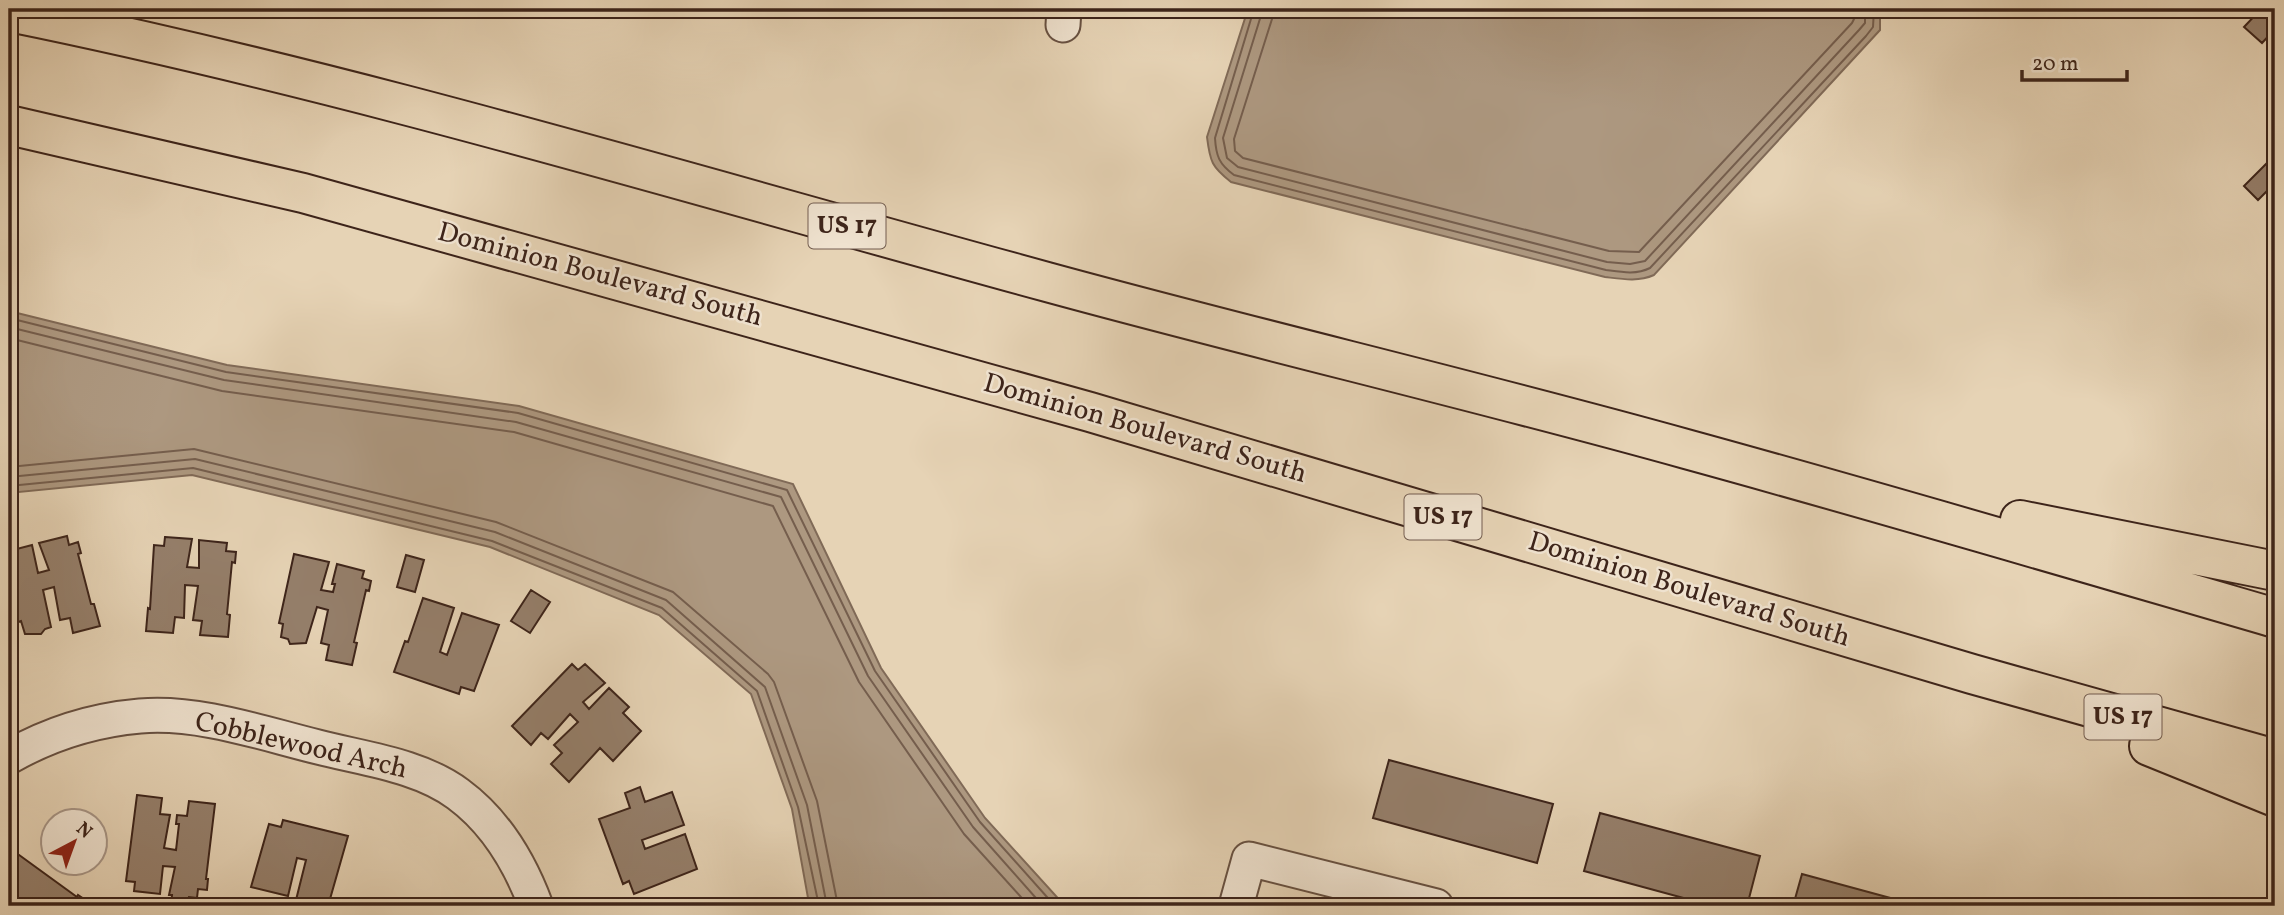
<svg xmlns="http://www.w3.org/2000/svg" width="2284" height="915" font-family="Vollkorn,serif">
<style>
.water{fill:#ad9880;stroke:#806a57;stroke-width:2}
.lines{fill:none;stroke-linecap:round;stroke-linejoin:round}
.shore{stroke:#755e4d;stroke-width:2}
.building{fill:#957f6b;stroke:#3d241a;stroke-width:2}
.minor-casing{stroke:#675041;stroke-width:37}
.motorway-casing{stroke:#3d241a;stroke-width:42}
.minor{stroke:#efe2cf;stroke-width:33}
.motorway{stroke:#e6d3b5;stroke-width:38}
.labels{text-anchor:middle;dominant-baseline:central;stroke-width:5;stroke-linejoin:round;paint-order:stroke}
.shield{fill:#efe2cf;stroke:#725d50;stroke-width:2}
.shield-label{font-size:26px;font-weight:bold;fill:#3d241a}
.street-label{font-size:28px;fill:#3d241a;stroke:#efe2cf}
</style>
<rect width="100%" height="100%" fill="#e6d3b5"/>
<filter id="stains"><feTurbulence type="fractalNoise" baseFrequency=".00286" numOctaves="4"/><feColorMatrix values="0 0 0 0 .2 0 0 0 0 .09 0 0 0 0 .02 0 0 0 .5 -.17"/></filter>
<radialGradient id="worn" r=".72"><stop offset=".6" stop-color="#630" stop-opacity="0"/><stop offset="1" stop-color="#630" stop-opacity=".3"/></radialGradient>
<path class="water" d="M 1248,9 L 1880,9 L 1880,30 L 1654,275 C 1638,282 1622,279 1605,277 L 1231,182 C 1212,167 1210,162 1207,137 Z
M 9,311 L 227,365 L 519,406 L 793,484 L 881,668 L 985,818 L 1065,906 L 813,906 L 808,898 L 792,809 L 751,694 L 659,615 L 490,547 L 192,475 L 9,493 Z"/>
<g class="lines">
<path class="shore" d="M 1254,9 L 1215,138 C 1216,156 1219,164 1234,175 L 1606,270 C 1621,272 1636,275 1650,268 L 1866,36 L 1873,27 L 1874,9
M 1263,9 L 1223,138 L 1227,158 L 1238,167 L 1607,262 L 1630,264 L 1645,261 L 1859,30 L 1865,23 L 1865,9
M 1273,9 L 1272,19 L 1234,139 L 1235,151 L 1243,158 L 1609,251 L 1639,252 L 1852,23 L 1854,19 L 1854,9
M 9,318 L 226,372 L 518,413 L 787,490 L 875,671 L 980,822 L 1055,906
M 9,327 L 224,380 L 516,422 L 781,497 L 868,676 L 973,827 L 1043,906
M 9,338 L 222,391 L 514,432 L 773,506 L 859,682 L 964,834 L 1029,906
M 9,467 L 194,449 L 496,522 L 673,592 L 768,674 L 774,682 L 817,801 L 838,906
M 9,477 L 195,459 L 495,532 L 666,600 L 765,687 L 807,805 L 827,906
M 9,486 L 193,468 L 492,541 L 662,608 L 757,691 L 798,807 L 819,906"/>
</g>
<path class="building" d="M 2267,9 L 2275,9 L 2275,29 L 2262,43 L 2244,27 L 2260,10 L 2264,13 Z
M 2275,155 L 2275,195 L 2269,189 L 2258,200 L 2244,186 Z
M 67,536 L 69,545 L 78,542 L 81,553 L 78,554 L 91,604 L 94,604 L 100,626 L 73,633 L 70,618 L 60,620 L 54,587 L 43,590 L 51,627 L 45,629 L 41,634 L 25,634 L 21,621 L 15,623 L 13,614 L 14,613 L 9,591 L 9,551 L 32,545 L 38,573 L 49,570 L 39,543 Z
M 165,537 L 192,539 L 187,567 L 199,568 L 199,540 L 227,543 L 226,551 L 236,552 L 235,563 L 232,562 L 227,614 L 230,615 L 228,637 L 200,635 L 202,621 L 193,620 L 198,586 L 185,585 L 184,618 L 175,617 L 173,633 L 146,631 L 148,608 L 150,609 L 154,545 L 164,546 Z
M 294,554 L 329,562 L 321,590 L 333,592 L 335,584 L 332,584 L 337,564 L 364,571 L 362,578 L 371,581 L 369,591 L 366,590 L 354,642 L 357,643 L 352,665 L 326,660 L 329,645 L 321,643 L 328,610 L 317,607 L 306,643 L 290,644 L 288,639 L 281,637 L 283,624 L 279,623 Z
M 406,555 L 424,560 L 415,592 L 397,587 Z
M 531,590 L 550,602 L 530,633 L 511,621 Z
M 423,598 L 454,608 L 440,652 L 447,655 L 462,613 L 499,625 L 474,691 L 461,687 L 459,694 L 394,672 L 405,641 L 408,642 Z
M 572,664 L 578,670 L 585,664 L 605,683 L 583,702 L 589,709 L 609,688 L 629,707 L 623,713 L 641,731 L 613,761 L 600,748 L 569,782 L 551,764 L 562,753 L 554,745 L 578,722 L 570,714 L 548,739 L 541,733 L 531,745 L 512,726 Z
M 1389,760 L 1553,804 L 1537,863 L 1373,818 Z
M 640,787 L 645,802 L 672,792 L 684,825 L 642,840 L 645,849 L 685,834 L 697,869 L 634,894 L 629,881 L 623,884 L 599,819 L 630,808 L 625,793 Z
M 137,795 L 162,798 L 160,814 L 170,815 L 164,848 L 176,850 L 179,824 L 176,824 L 177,815 L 187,816 L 189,801 L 215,804 L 206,879 L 208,879 L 207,890 L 198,889 L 197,898 L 189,897 L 188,906 L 171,906 L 172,895 L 169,895 L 175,867 L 163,866 L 160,894 L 134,891 L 135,882 L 126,881 Z
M 1600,813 L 1760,856 L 1747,906 L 1713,906 L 1584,871 Z
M 283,820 L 348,836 L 328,906 L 296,900 L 306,860 L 297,858 L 288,896 L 251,887 L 269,824 L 281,827 Z
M 15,852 L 77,897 L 78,895 L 87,901 L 84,906 L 32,906 L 9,892 L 14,884 L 9,881 L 9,862 Z
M 1802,874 L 1920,906 L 1793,906 Z"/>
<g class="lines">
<g class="minor-casing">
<path id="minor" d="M 1063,25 L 1064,9
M 9,757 C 49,734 94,720 140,716 C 199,711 261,733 318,747 C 364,759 419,765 458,794 C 496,822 520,863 536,906
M 1236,906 L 1249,859 L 1436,906"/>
</g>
<g class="motorway-casing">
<path id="motorway" d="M 9,12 C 359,83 702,188 1047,282 C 1259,340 1474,390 1686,449 C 1883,503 2079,561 2275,618
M 9,125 L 303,193 L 1090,412 L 1972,674 L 2275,759
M 2020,520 L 2275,571
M 2149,746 L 2275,797"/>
</g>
<use href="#minor" class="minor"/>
<use href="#motorway" class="motorway"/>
</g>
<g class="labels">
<g class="shield">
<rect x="808.5" y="203.5" width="77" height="45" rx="5"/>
<rect x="1404.5" y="494.5" width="77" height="45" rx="5"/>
<rect x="2084.5" y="694.5" width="77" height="45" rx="5"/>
</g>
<g class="shield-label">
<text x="847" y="226">US 17</text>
<text x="1443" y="517">US 17</text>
<text x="2123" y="717">US 17</text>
</g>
<g class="street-label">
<text transform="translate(600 275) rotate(15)">Dominion Boulevard South</text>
<text transform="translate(1145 429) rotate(16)">Dominion Boulevard South</text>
<text transform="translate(1689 590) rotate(17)">Dominion Boulevard South</text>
<text transform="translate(301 746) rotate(13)">Cobblewood Arch</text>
</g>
</g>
<rect width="2284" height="915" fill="none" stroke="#e6d3b5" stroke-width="35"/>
<rect x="10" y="10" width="2263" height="894" fill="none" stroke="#3d241a" stroke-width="3.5"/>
<rect x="18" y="18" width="2249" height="880" fill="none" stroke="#3d241a" stroke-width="2"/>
<g transform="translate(74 842) rotate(41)"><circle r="33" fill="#efe2cf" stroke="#a89687" stroke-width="2"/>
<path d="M0-5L12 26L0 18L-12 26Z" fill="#8f2418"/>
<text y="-10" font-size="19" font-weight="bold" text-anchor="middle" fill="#3d241a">N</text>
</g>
<path d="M2022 70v10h105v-10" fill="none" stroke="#3d241a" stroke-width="3.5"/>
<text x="2032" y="70" font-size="21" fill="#3d241a" stroke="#efe2cf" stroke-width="5" paint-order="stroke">20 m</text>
<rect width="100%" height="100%" filter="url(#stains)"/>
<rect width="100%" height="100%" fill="url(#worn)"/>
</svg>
